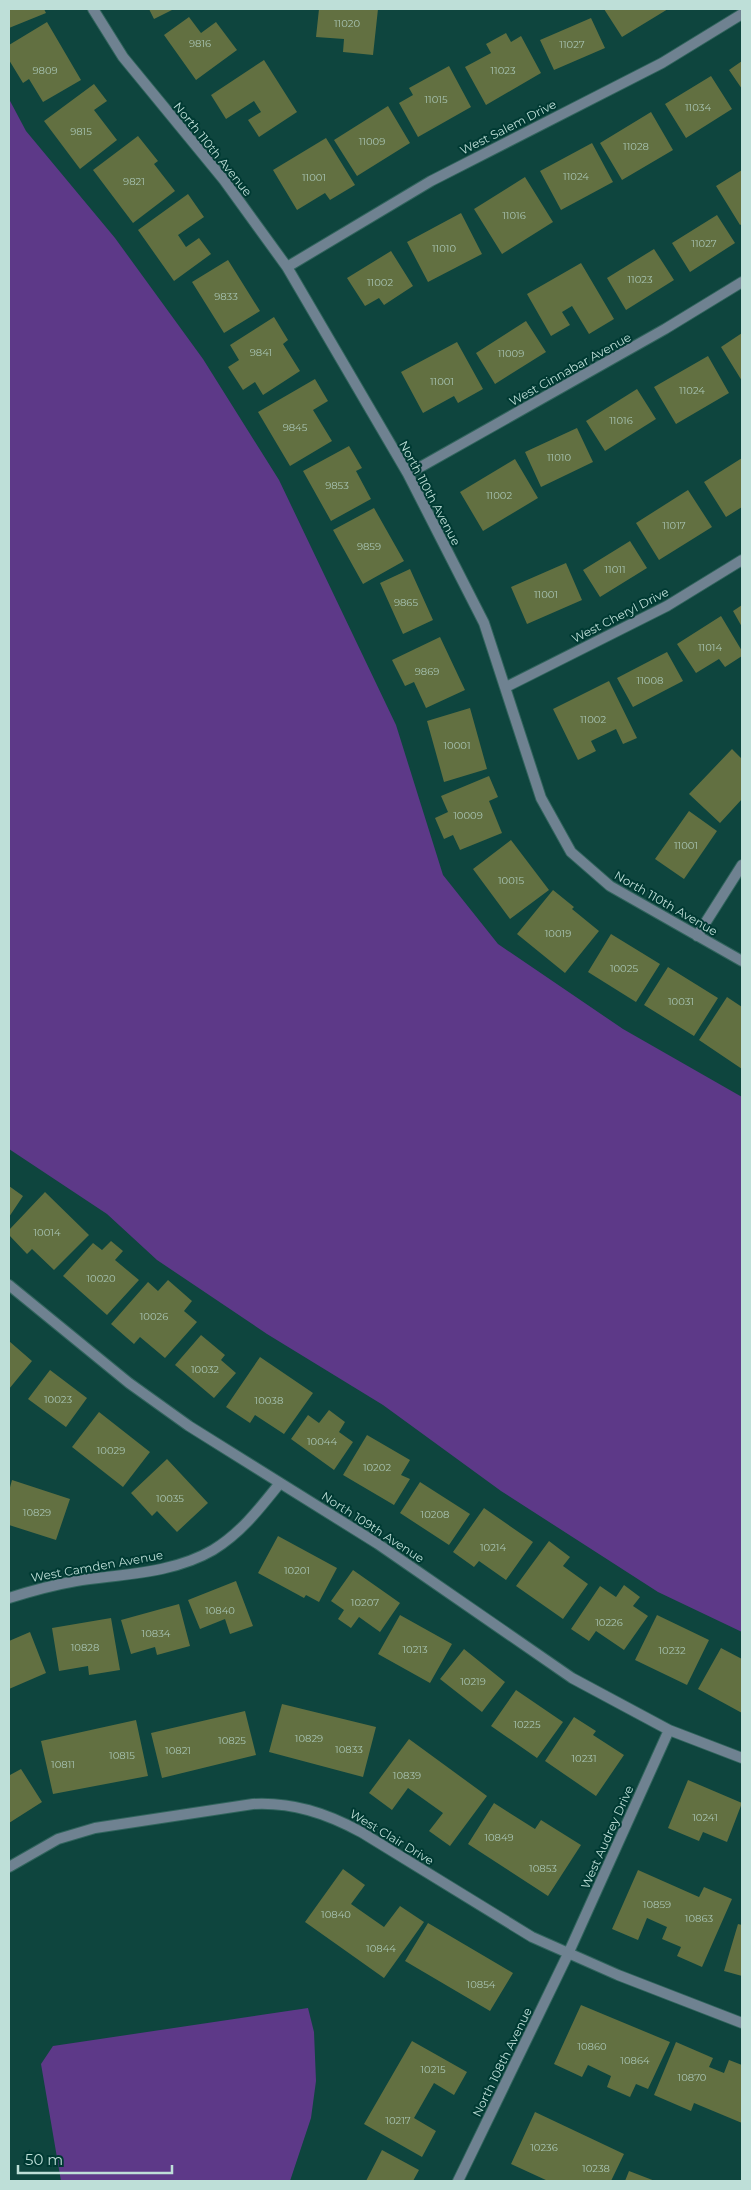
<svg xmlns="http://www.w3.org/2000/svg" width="751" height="2190" font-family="Montserrat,sans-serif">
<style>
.green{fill:#5d3988}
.building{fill:#627041}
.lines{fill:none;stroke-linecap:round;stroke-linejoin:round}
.street-casing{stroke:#31645d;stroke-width:12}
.street{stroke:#6f8291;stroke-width:10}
.labels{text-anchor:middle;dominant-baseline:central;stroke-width:4;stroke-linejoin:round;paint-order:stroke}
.number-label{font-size:10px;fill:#a7c3b2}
.street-label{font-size:12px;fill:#bedfd8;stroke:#003a33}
</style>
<rect width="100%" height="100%" fill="#0e453e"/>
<path class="green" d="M 9,99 L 26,131 L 115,238 L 203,359 L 279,480 L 396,725 L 443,875 L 498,944 L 623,1029 L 742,1097 L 742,1632 L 658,1592 L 501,1491 L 383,1405 L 267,1334 L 157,1260 L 107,1214 L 9,1149 Z
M 308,2008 L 314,2032 L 316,2081 L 311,2118 L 290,2181 L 61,2181 L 41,2064 L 53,2046 Z"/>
<path class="building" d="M 9,9 L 44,9 L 46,13 L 9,28 Z
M 149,9 L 174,9 L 154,19 Z
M 319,9 L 378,9 L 373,55 L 343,52 L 344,39 L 316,37 Z
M 604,9 L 668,9 L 622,37 Z
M 189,17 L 201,33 L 216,22 L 237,50 L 196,80 L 164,35 Z
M 591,18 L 605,48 L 554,70 L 540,40 Z
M 47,22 L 81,80 L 43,102 L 29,79 L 23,83 L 9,60 L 9,45 Z
M 506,33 L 511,42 L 521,36 L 541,73 L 486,105 L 465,67 L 491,53 L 486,44 Z
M 264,60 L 297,112 L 259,137 L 248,120 L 261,112 L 254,101 L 226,119 L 211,95 Z
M 742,61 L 742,89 L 729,70 Z
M 449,66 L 471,107 L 418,137 L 399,103 L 413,95 L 409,88 Z
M 711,76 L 732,109 L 686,138 L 665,104 Z
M 94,84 L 107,101 L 94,110 L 117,140 L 80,169 L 44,121 Z
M 388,106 L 410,143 L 357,176 L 334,140 Z
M 651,112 L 673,150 L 622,180 L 600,143 Z
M 138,136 L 158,161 L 154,164 L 175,191 L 133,223 L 93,170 Z
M 326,138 L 355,185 L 330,200 L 325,193 L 297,210 L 273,170 Z
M 592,143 L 613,182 L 561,210 L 540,171 Z
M 742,170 L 742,224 L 740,225 L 716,186 Z
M 525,177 L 553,222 L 502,254 L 474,209 Z
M 188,194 L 204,217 L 178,235 L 186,247 L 199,238 L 211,254 L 174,281 L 138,230 Z
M 461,213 L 482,254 L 428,282 L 407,242 Z
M 717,215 L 735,243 L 690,272 L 672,243 Z
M 654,249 L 674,280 L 626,310 L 607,278 Z
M 391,251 L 413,286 L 384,305 L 379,298 L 365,306 L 347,278 Z
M 228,260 L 260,311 L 224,333 L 192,282 Z
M 581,263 L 614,319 L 589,334 L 572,306 L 562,312 L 570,325 L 551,336 L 527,294 Z
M 274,317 L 288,340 L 283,344 L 300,371 L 263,395 L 255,382 L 243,390 L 228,367 L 239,360 L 230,345 Z
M 526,321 L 546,352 L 495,384 L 476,353 Z
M 742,333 L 742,381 L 721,347 Z
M 457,342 L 483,389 L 458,403 L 454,396 L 423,413 L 401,372 Z
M 708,356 L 729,393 L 676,424 L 654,387 Z
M 315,379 L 328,401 L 313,410 L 332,441 L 290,466 L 258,412 Z
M 637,389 L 656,419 L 605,451 L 586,421 Z
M 577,428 L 593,462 L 541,487 L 525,452 Z
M 349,446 L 362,468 L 356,471 L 371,499 L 331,521 L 303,471 Z
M 742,458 L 742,507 L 726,517 L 704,482 Z
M 515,459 L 538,498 L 483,531 L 460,492 Z
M 688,490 L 712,527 L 659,560 L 636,523 Z
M 374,508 L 404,561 L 363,584 L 333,530 Z
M 630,541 L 647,568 L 600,597 L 583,570 Z
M 566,563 L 582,600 L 527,624 L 511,587 Z
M 410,569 L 433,620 L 403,634 L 380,583 Z
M 742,605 L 742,627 L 733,611 Z
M 721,616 L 742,651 L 742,656 L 725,667 L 719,659 L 696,673 L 677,644 Z
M 440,637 L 465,690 L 426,708 L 414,682 L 405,686 L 392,660 Z
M 667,652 L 683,681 L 633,707 L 617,678 Z
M 609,681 L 637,738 L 623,744 L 616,729 L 591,741 L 596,751 L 578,760 L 553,709 Z
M 470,708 L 487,769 L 444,782 L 427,721 Z
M 732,749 L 742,759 L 742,799 L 720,823 L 689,794 Z
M 489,776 L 498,797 L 489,801 L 502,833 L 460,850 L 453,835 L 444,839 L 435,818 L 448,812 L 441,796 Z
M 689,811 L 717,831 L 684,879 L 655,859 Z
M 511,840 L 549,890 L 510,919 L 473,869 Z
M 553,890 L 574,907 L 572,909 L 599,931 L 565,973 L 517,934 Z
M 611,934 L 660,964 L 636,1002 L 588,972 Z
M 668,967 L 718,998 L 694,1036 L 644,1005 Z
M 727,997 L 742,1007 L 742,1069 L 699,1040 Z
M 9,1186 L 23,1196 L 9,1217 Z
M 45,1192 L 89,1235 L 54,1270 L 32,1249 L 27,1254 L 9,1235 L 9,1230 Z
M 111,1241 L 123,1251 L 115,1260 L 139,1280 L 107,1315 L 63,1276 L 93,1243 L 102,1250 Z
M 168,1280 L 192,1301 L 184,1311 L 197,1322 L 165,1358 L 140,1337 L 134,1344 L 111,1324 L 148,1282 L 158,1291 Z
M 201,1335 L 225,1355 L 221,1360 L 236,1373 L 214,1398 L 175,1365 Z
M 9,1341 L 32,1361 L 9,1389 Z
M 260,1357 L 313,1393 L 284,1434 L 255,1415 L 250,1423 L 226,1407 Z
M 50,1370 L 87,1398 L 66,1427 L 28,1399 Z
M 329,1410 L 345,1422 L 339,1432 L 353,1442 L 334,1470 L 291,1439 L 308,1415 L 319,1423 Z
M 99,1412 L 150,1452 L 123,1487 L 72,1447 Z
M 367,1435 L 410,1460 L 401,1475 L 410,1479 L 394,1505 L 343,1475 Z
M 167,1459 L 208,1503 L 177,1532 L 157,1511 L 152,1516 L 131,1493 Z
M 12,1480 L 70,1499 L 56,1540 L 9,1525 L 9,1491 Z
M 420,1482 L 470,1514 L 449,1545 L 400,1513 Z
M 484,1508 L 533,1542 L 506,1580 L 479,1561 L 474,1567 L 453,1552 Z
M 278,1536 L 337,1568 L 319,1602 L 306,1595 L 304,1598 L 258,1573 Z
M 549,1541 L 570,1557 L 563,1566 L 588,1584 L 563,1619 L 516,1586 Z
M 353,1570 L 400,1603 L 380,1632 L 359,1617 L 351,1628 L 338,1619 L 344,1610 L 331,1601 Z
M 236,1581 L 253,1626 L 230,1634 L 225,1619 L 200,1629 L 188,1600 Z
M 624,1585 L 640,1597 L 633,1606 L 648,1616 L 624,1650 L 596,1631 L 589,1641 L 571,1629 L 600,1586 L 616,1597 Z
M 179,1604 L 190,1646 L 157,1655 L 155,1647 L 131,1654 L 121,1620 Z
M 400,1615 L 452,1644 L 430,1683 L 378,1654 Z
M 657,1615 L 709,1640 L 687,1685 L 635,1660 Z
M 111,1618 L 120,1670 L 89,1675 L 88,1666 L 59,1671 L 52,1628 Z
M 30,1632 L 46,1673 L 9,1689 L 9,1641 Z
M 721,1648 L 742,1659 L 742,1713 L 698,1689 Z
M 464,1649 L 505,1682 L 482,1712 L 440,1679 Z
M 516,1690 L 563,1722 L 537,1758 L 491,1726 Z
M 282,1704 L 376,1727 L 363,1777 L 269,1752 Z
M 245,1711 L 256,1755 L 162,1778 L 151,1733 Z
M 574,1717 L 596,1731 L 593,1735 L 624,1755 L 596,1796 L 545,1761 Z
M 136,1720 L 148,1776 L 53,1794 L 41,1741 Z
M 409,1739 L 487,1796 L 450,1846 L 429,1831 L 443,1813 L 408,1788 L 392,1810 L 369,1793 Z
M 21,1769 L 42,1802 L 9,1823 L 9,1773 L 10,1775 Z
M 688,1780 L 742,1803 L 727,1842 L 703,1832 L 699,1841 L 668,1828 Z
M 494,1803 L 535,1829 L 541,1820 L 581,1845 L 548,1896 L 468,1844 Z
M 343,1869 L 365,1885 L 351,1904 L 384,1927 L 400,1906 L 424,1922 L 384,1978 L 305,1922 Z
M 638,1870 L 699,1897 L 704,1887 L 732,1899 L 702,1967 L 677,1956 L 681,1947 L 662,1939 L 667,1927 L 647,1918 L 638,1940 L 612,1929 Z
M 428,1923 L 513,1973 L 490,2011 L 405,1961 Z
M 738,1924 L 742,1925 L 742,1976 L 724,1971 Z
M 581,2005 L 670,2042 L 648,2089 L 636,2084 L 630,2097 L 607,2087 L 611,2076 L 588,2065 L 582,2077 L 554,2064 Z
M 412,2041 L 467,2072 L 454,2095 L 434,2083 L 414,2118 L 436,2131 L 422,2157 L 364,2124 Z
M 676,2042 L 713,2058 L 709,2067 L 724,2073 L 729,2060 L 742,2065 L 742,2123 L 694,2103 L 691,2111 L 654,2095 Z
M 535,2112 L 624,2154 L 611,2181 L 548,2181 L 511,2164 Z
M 382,2150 L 419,2170 L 413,2181 L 366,2181 Z
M 629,2171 L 655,2181 L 625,2181 Z"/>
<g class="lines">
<g class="street-casing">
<path id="street" d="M 93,9 L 123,57 L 224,180 L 287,267 L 408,474 L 484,623 L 541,798 L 571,852 L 610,886 L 742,961
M 287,267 L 431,181 L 662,63 L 742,14
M 408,474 L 665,329 L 742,282
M 506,687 L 667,606 L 742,560
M 697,936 L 742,865
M 9,1285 L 129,1383 L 189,1426 L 378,1544 L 572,1678 L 669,1730 L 742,1758
M 9,1598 C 31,1591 53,1585 76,1581 C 121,1574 172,1574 213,1550 C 241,1533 260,1508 280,1483
M 9,1867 L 58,1839 L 95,1828 L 253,1804 C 292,1802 326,1813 361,1832 L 532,1937 L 618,1975 L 742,2023
M 458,2181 L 568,1954 L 669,1730"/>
</g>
<use href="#street" class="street"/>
</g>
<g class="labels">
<g class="number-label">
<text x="347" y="23">11020</text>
<text x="200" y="43">9816</text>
<text x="572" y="44">11027</text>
<text x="45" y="70">9809</text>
<text x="503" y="70">11023</text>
<text x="436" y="99">11015</text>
<text x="698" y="107">11034</text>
<text x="81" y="131">9815</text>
<text x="372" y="141">11009</text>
<text x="636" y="146">11028</text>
<text x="576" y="176">11024</text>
<text x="314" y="177">11001</text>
<text x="134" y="181">9821</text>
<text x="514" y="215">11016</text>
<text x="704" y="243">11027</text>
<text x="444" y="248">11010</text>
<text x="640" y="279">11023</text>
<text x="380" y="282">11002</text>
<text x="226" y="296">9833</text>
<text x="261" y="352">9841</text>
<text x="511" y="353">11009</text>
<text x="442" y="381">11001</text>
<text x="692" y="390">11024</text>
<text x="621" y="420">11016</text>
<text x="295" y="427">9845</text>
<text x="559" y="457">11010</text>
<text x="337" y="485">9853</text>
<text x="499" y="495">11002</text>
<text x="674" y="525">11017</text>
<text x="369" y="546">9859</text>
<text x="615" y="569">11011</text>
<text x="546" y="594">11001</text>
<text x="406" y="602">9865</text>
<text x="710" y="647">11014</text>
<text x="427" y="671">9869</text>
<text x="650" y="680">11008</text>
<text x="593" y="719">11002</text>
<text x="457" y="745">10001</text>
<text x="468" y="815">10009</text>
<text x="686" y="845">11001</text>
<text x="511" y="880">10015</text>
<text x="558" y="933">10019</text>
<text x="624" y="968">10025</text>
<text x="681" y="1001">10031</text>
<text x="47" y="1232">10014</text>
<text x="101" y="1278">10020</text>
<text x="154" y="1316">10026</text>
<text x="205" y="1369">10032</text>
<text x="58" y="1399">10023</text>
<text x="269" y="1400">10038</text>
<text x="322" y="1441">10044</text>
<text x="111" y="1450">10029</text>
<text x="377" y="1467">10202</text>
<text x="170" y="1498">10035</text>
<text x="37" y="1512">10829</text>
<text x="435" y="1514">10208</text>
<text x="493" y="1547">10214</text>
<text x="297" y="1570">10201</text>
<text x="365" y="1602">10207</text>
<text x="220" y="1610">10840</text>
<text x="609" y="1622">10226</text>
<text x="156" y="1633">10834</text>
<text x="85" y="1647">10828</text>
<text x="415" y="1649">10213</text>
<text x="672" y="1650">10232</text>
<text x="473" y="1681">10219</text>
<text x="527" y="1724">10225</text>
<text x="309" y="1738">10829</text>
<text x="232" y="1740">10825</text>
<text x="349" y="1749">10833</text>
<text x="178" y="1750">10821</text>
<text x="122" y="1755">10815</text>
<text x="584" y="1758">10231</text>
<text x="63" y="1764">10811</text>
<text x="407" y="1775">10839</text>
<text x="705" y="1817">10241</text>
<text x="499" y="1837">10849</text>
<text x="543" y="1868">10853</text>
<text x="657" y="1904">10859</text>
<text x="336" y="1914">10840</text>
<text x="699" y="1918">10863</text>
<text x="381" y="1948">10844</text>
<text x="481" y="1984">10854</text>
<text x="592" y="2046">10860</text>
<text x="635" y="2060">10864</text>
<text x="433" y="2069">10215</text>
<text x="692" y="2077">10870</text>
<text x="398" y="2120">10217</text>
<text x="544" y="2147">10236</text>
<text x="596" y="2168">10238</text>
</g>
<g class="street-label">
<text transform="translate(508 127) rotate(-27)">West Salem Drive</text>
<text transform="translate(213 149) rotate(51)">North 110th Avenue</text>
<text transform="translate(570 369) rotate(-29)">West Cinnabar Avenue</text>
<text transform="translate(430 493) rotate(62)">North 110th Avenue</text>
<text transform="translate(620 615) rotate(-27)">West Cheryl Drive</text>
<text transform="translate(666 903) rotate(30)">North 110th Avenue</text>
<text transform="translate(373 1527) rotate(33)">North 109th Avenue</text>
<text transform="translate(97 1566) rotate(-10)">West Camden Avenue</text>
<text transform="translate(392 1837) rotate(31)">West Clair Drive</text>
<text transform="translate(607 1837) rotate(-66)">West Audrey Drive</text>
<text transform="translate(502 2062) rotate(-64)">North 108th Avenue</text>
</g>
</g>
<rect width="751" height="2190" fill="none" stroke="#bedfd8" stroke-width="20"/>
<path d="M18 2165v8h154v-8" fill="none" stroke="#bedfd8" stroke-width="2.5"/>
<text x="25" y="2165" font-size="15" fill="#bedfd8" stroke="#003a33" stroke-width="4" paint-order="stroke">50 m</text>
</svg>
